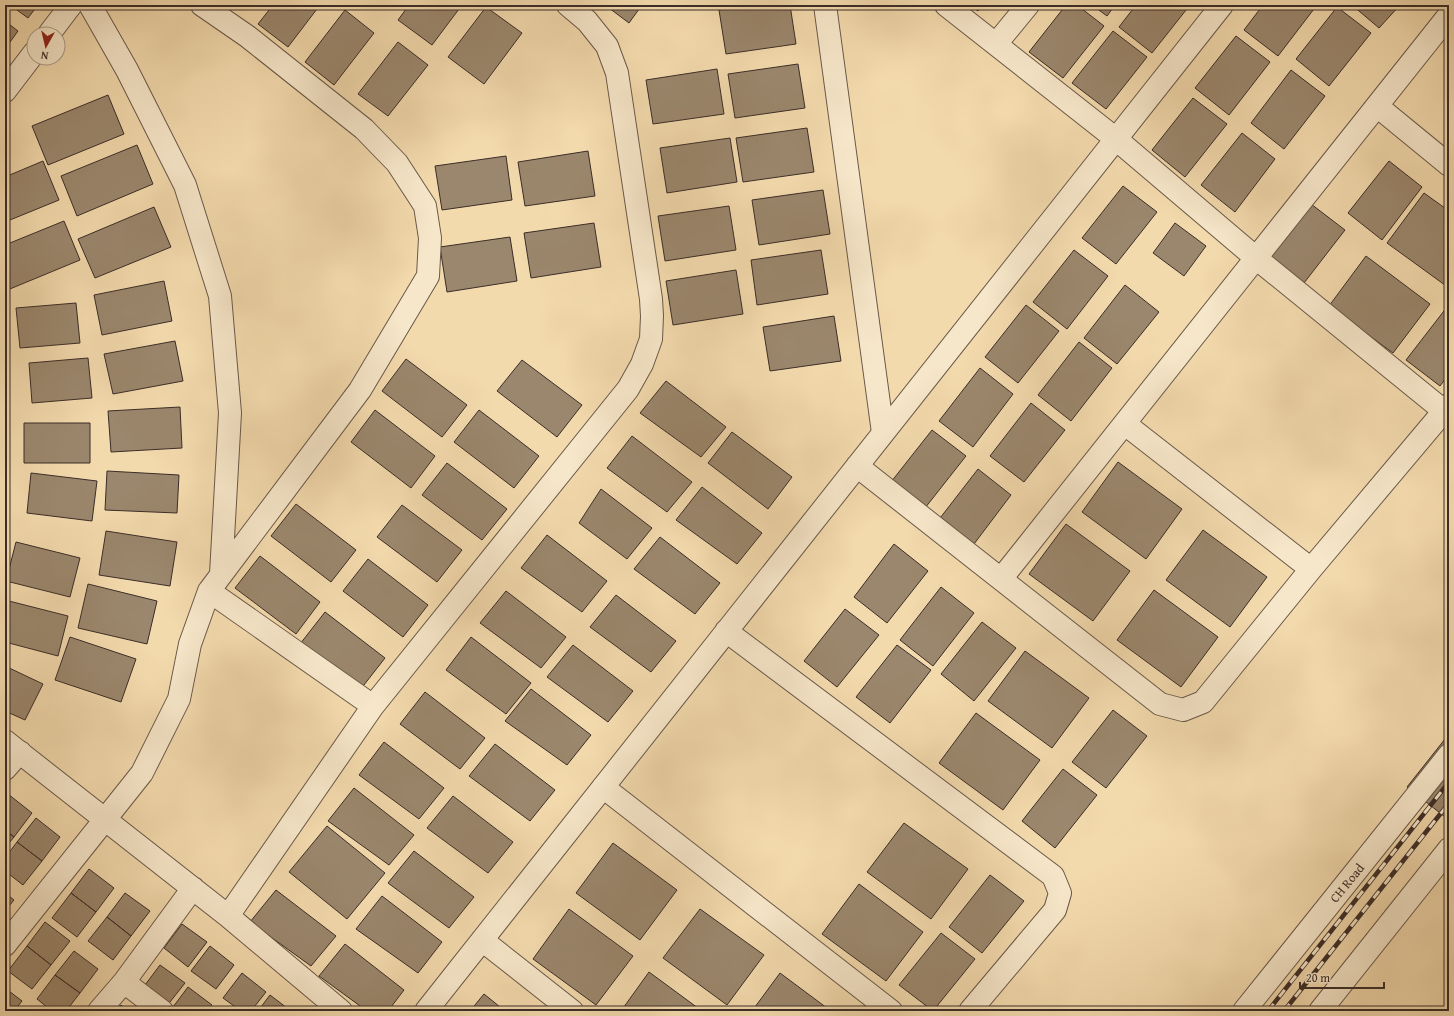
<svg xmlns="http://www.w3.org/2000/svg" width="1454" height="1016" font-family="'Gentium Book Plus',serif">
<style>
.building{fill:#9b876d;stroke:#3b2d28}
.lines{fill:none;stroke-linecap:round;stroke-linejoin:round}
.minor-casing{stroke:#695849;stroke-width:24}
.tertiary-casing{stroke:#695849;stroke-width:24}
.minor{stroke:#f7e7ca;stroke-width:22}
.tertiary{stroke:#f7e7ca;stroke-width:22}
.rail-casing{stroke:#3b2d28;stroke-width:4.5}
.rail{stroke:#f7e7ca;stroke-width:3;stroke-dasharray:9;stroke-linecap:butt}
.labels{text-anchor:middle;dominant-baseline:central;stroke-width:3.5;stroke-linejoin:round;paint-order:stroke}
.street-label{font-size:13px;fill:#3b2d28;stroke:#f7e7ca}
</style>
<rect width="100%" height="100%" fill="#f3daad"/>
<filter id="stains"><feTurbulence type="fractalNoise" baseFrequency=".005" numOctaves="4"/><feColorMatrix values="0 0 0 0 .2 0 0 0 0 .09 0 0 0 0 .02 0 0 0 .5 -.17"/></filter>
<radialGradient id="worn" r=".72"><stop offset=".6" stop-color="#630" stop-opacity="0"/><stop offset="1" stop-color="#630" stop-opacity=".3"/></radialGradient>
<path class="building" d="M 10,5 L 38,5 L 28,18 Z
M 273,5 L 320,5 L 288,47 L 258,24 Z
M 409,5 L 462,5 L 432,45 L 398,20 Z
M 605,5 L 642,5 L 629,23 Z
M 752,5 L 790,5 L 796,44 L 726,54 L 719,10 Z
M 970,5 L 982,5 L 978,11 Z
M 1066,5 L 1077,5 L 1104,26 L 1063,78 L 1029,52 Z
M 1092,5 L 1115,5 L 1107,16 Z
M 1136,5 L 1190,5 L 1152,53 L 1119,27 Z
M 1263,5 L 1317,5 L 1278,56 L 1244,30 Z
M 1352,5 L 1400,5 L 1379,28 Z
M 486,7 L 522,33 L 484,84 L 448,57 Z
M 1337,7 L 1371,33 L 1329,86 L 1296,59 Z
M 345,10 L 374,33 L 334,85 L 305,62 Z
M 5,21 L 18,31 L 5,49 Z
M 1113,31 L 1147,57 L 1106,109 L 1072,83 Z
M 1236,36 L 1270,62 L 1229,115 L 1195,88 Z
M 398,42 L 428,65 L 388,116 L 358,94 Z
M 798,64 L 805,108 L 735,118 L 728,74 Z
M 717,69 L 724,114 L 653,124 L 646,80 Z
M 1291,70 L 1325,96 L 1284,149 L 1251,123 Z
M 108,95 L 124,134 L 48,165 L 32,126 Z
M 1193,98 L 1227,124 L 1185,177 L 1152,150 Z
M 807,128 L 814,172 L 743,182 L 736,138 Z
M 1242,133 L 1275,159 L 1235,212 L 1201,185 Z
M 730,138 L 737,182 L 667,193 L 660,148 Z
M 137,145 L 153,184 L 77,216 L 61,176 Z
M 588,151 L 595,196 L 525,206 L 518,162 Z
M 506,156 L 512,200 L 442,210 L 435,166 Z
M 43,161 L 59,200 L 5,222 L 5,177 Z
M 1389,161 L 1422,187 L 1382,240 L 1348,213 Z
M 1123,186 L 1157,212 L 1116,264 L 1082,238 Z
M 823,190 L 830,234 L 759,245 L 752,200 Z
M 1424,193 L 1449,211 L 1449,288 L 1387,243 Z
M 1311,204 L 1345,230 L 1304,283 L 1270,256 Z
M 729,206 L 736,250 L 665,261 L 658,216 Z
M 154,207 L 171,247 L 95,278 L 78,239 Z
M 64,221 L 80,260 L 5,291 L 5,245 Z
M 594,223 L 601,267 L 531,278 L 524,233 Z
M 1175,223 L 1206,246 L 1184,276 L 1153,253 Z
M 510,237 L 517,281 L 447,292 L 440,247 Z
M 821,250 L 828,294 L 757,305 L 751,260 Z
M 1074,250 L 1108,276 L 1067,329 L 1033,302 Z
M 1366,256 L 1430,304 L 1393,353 L 1329,306 Z
M 736,270 L 743,314 L 673,325 L 666,281 Z
M 164,281 L 172,321 L 102,335 L 94,295 Z
M 1125,285 L 1159,312 L 1117,364 L 1084,338 Z
M 76,303 L 80,343 L 20,348 L 16,308 Z
M 1026,305 L 1059,331 L 1018,383 L 985,357 Z
M 1447,307 L 1449,309 L 1449,374 L 1440,386 L 1406,360 Z
M 834,316 L 841,361 L 770,371 L 763,327 Z
M 175,341 L 183,381 L 113,394 L 104,354 Z
M 1079,342 L 1112,368 L 1071,421 L 1038,395 Z
M 88,358 L 92,398 L 32,403 L 29,363 Z
M 406,359 L 467,405 L 442,437 L 382,391 Z
M 522,360 L 582,405 L 557,437 L 497,391 Z
M 980,368 L 1013,394 L 973,447 L 939,421 Z
M 666,381 L 726,427 L 701,457 L 640,413 Z
M 1031,403 L 1065,430 L 1024,482 L 990,456 Z
M 180,407 L 182,448 L 111,452 L 108,411 Z
M 375,410 L 435,456 L 411,488 L 351,442 Z
M 479,410 L 539,456 L 514,488 L 454,442 Z
M 24,423 L 90,423 L 90,463 L 24,463 Z
M 932,430 L 966,456 L 925,508 L 891,482 Z
M 732,432 L 792,477 L 768,509 L 708,463 Z
M 632,436 L 692,482 L 667,512 L 607,468 Z
M 1118,462 L 1182,509 L 1146,559 L 1082,512 Z
M 447,463 L 507,509 L 482,540 L 422,495 Z
M 978,469 L 1011,495 L 971,548 L 937,522 Z
M 107,471 L 179,475 L 177,513 L 105,510 Z
M 31,473 L 97,481 L 92,521 L 27,513 Z
M 702,487 L 762,533 L 737,564 L 676,520 Z
M 601,489 L 652,528 L 627,559 L 579,523 Z
M 296,504 L 356,550 L 331,582 L 271,536 Z
M 402,505 L 462,550 L 437,582 L 377,537 Z
M 1066,524 L 1130,571 L 1093,621 L 1029,574 Z
M 1203,530 L 1267,577 L 1230,627 L 1166,580 Z
M 106,531 L 177,542 L 170,586 L 99,575 Z
M 547,535 L 607,581 L 582,612 L 521,568 Z
M 660,537 L 720,583 L 695,614 L 634,569 Z
M 16,542 L 80,558 L 70,597 L 6,581 Z
M 894,544 L 928,571 L 887,623 L 854,597 Z
M 260,556 L 320,602 L 296,634 L 235,588 Z
M 368,559 L 428,605 L 403,637 L 343,591 Z
M 88,584 L 157,601 L 147,644 L 78,628 Z
M 941,587 L 974,613 L 933,666 L 900,640 Z
M 1154,590 L 1218,637 L 1181,687 L 1117,640 Z
M 506,591 L 566,637 L 541,668 L 480,623 Z
M 616,595 L 676,641 L 651,672 L 590,627 Z
M 5,600 L 68,616 L 58,656 L 5,642 Z
M 845,609 L 879,635 L 837,687 L 804,661 Z
M 325,612 L 385,658 L 360,690 L 300,644 Z
M 982,622 L 1016,648 L 974,701 L 941,674 Z
M 70,637 L 136,659 L 121,702 L 55,680 Z
M 471,637 L 531,683 L 506,714 L 446,670 Z
M 573,645 L 633,691 L 608,722 L 547,677 Z
M 897,645 L 931,670 L 890,723 L 856,697 Z
M 1025,651 L 1089,698 L 1052,748 L 988,701 Z
M 5,666 L 43,684 L 25,720 L 5,711 Z
M 531,689 L 591,735 L 567,765 L 505,721 Z
M 425,692 L 485,738 L 460,769 L 400,724 Z
M 1113,710 L 1147,736 L 1106,788 L 1072,762 Z
M 976,713 L 1040,760 L 1003,810 L 939,763 Z
M 1449,734 L 1449,820 L 1407,787 Z
M 384,742 L 444,788 L 419,819 L 359,775 Z
M 495,744 L 555,790 L 530,821 L 469,776 Z
M 1063,769 L 1097,795 L 1055,848 L 1022,821 Z
M 354,788 L 414,835 L 389,865 L 328,821 Z
M 8,794 L 32,813 L 14,837 L 5,830 L 5,797 Z
M 453,796 L 513,842 L 488,873 L 427,828 Z
M 36,818 L 60,837 L 42,861 L 17,842 Z
M 904,823 L 968,869 L 931,919 L 867,872 Z
M 327,826 L 385,873 L 347,919 L 289,872 Z
M 5,830 L 14,837 L 5,848 Z
M 17,842 L 42,861 L 23,885 L 5,871 L 5,858 Z
M 613,843 L 677,890 L 640,940 L 576,893 Z
M 414,851 L 474,897 L 449,928 L 388,883 Z
M 89,869 L 114,888 L 96,912 L 71,893 Z
M 990,875 L 1024,901 L 982,953 L 949,927 Z
M 859,884 L 923,932 L 886,981 L 822,934 Z
M 276,890 L 336,936 L 311,966 L 250,922 Z
M 5,893 L 14,900 L 5,911 Z
M 71,893 L 96,912 L 77,937 L 52,918 Z
M 125,893 L 150,911 L 131,936 L 107,917 Z
M 382,896 L 442,942 L 418,973 L 356,929 Z
M 569,909 L 633,956 L 596,1005 L 533,959 Z
M 700,909 L 764,955 L 727,1005 L 663,958 Z
M 107,917 L 131,936 L 113,960 L 88,941 Z
M 45,922 L 70,941 L 51,965 L 27,946 Z
M 182,924 L 207,942 L 188,967 L 164,948 Z
M 941,933 L 975,959 L 933,1011 L 899,985 Z
M 345,944 L 404,990 L 388,1011 L 367,1011 L 319,976 Z
M 27,946 L 51,965 L 32,989 L 8,971 Z
M 210,946 L 234,965 L 216,989 L 191,971 Z
M 74,951 L 98,969 L 80,993 L 55,975 Z
M 160,965 L 185,983 L 166,1007 L 142,989 Z
M 649,972 L 702,1011 L 621,1011 Z
M 242,973 L 266,992 L 251,1011 L 241,1011 L 223,998 Z
M 780,973 L 831,1011 L 752,1011 Z
M 55,975 L 80,993 L 66,1011 L 52,1011 L 37,999 Z
M 188,987 L 212,1005 L 208,1011 L 170,1011 Z
M 5,988 L 22,1001 L 14,1011 L 5,1011 Z
M 484,994 L 505,1011 L 470,1011 Z
M 270,995 L 291,1011 L 258,1011 Z
M 121,1005 L 128,1011 L 116,1011 Z
M 31,1006 L 38,1011 L 28,1011 Z"/>
<g class="lines">
<g class="minor-casing">
<path id="minor" d="M 90,5 L 127,70 L 185,185 L 220,296 L 230,413 L 221,574
M 202,5 L 247,36 L 364,129 L 397,163 L 425,206 L 430,238 L 428,276 L 360,390 L 209,591 L 373,706
M 825,5 L 883,433
M 946,5 L 1116,139 L 1256,258 L 1444,411
M 49,34 L 71,5
M 996,44 L 1028,5
M 5,91 L 34,53
M 1377,106 L 1449,165
M 1125,424 L 1311,569
M 857,466 L 1160,704 L 1183,710 L 1203,702 L 1311,569 L 1449,405
M 1001,579 L 1449,15
M 726,631 L 1053,876 L 1060,893 L 1055,910 L 970,1011
M 5,741 L 228,916
M 5,769 L 20,752
M 603,787 L 891,1011
M 482,940 L 572,1011
M 5,945 L 142,773 L 179,699 L 190,644 L 209,591
M 124,982 L 162,1011
M 99,1011 L 124,982 L 193,888
M 341,1011 L 228,916 L 373,706 L 628,389 L 642,364 L 651,339 L 652,316 L 651,299 L 617,73 L 607,46 L 587,21 L 568,5
M 426,1011 L 1222,5"/>
</g>
<g class="tertiary-casing">
<path id="tertiary" d="M 1244,1011 L 1449,755
M 1320,1011 L 1449,849"/>
</g>
<use href="#minor" class="minor"/>
<use href="#tertiary" class="tertiary"/>
<g class="rail-casing">
<path id="rail" d="M 1268,1011 L 1449,782
M 1284,1011 L 1449,803"/>
</g>
<use href="#rail" class="rail"/>
</g>
<g class="labels">
<g class="street-label">
<text transform="translate(1347 883) rotate(-51)">CH Road</text>
</g>
</g>
<rect width="1454" height="1016" fill="none" stroke="#f3daad" stroke-width="20"/>
<rect x="6" y="6" width="1442" height="1004" fill="none" stroke="#3b2d28" stroke-width="2"/>
<rect x="10" y="10" width="1434" height="996" fill="none" stroke="#3b2d28"/>
<g transform="translate(46 46) rotate(188)"><circle r="19" fill="#f7e7ca" stroke="#ac9d89"/>
<path d="M0-3L7 15L0 10L-7 15Z" fill="#8f2418"/>
<text y="-6" font-size="11" font-weight="bold" text-anchor="middle" fill="#3b2d28">N</text>
</g>
<path d="M1300 982v6h84v-6" fill="none" stroke="#3b2d28" stroke-width="2"/>
<text x="1306" y="982" font-size="12" fill="#3b2d28" stroke="#f7e7ca" stroke-width="3" paint-order="stroke">20 m</text>
<rect width="100%" height="100%" filter="url(#stains)"/>
<rect width="100%" height="100%" fill="url(#worn)"/>
</svg>
